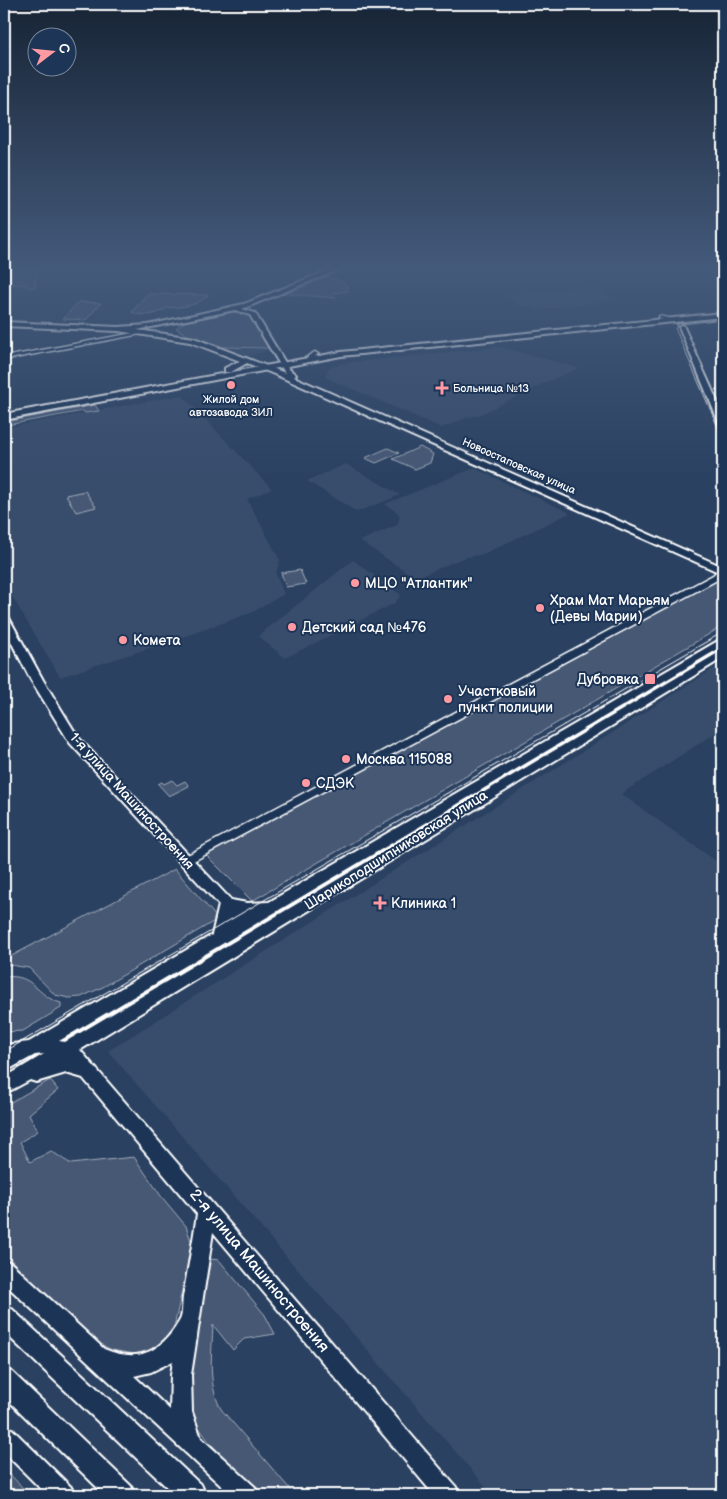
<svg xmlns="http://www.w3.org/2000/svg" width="727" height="1499" font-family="'Balsamiq Sans',sans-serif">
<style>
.built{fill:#394e6c}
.green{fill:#465975;stroke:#a2acba}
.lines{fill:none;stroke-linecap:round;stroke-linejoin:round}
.street-casing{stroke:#fff;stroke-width:3}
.secondary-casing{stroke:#fff;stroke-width:4}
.primary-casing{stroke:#fff;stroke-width:4}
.street{fill:#1d3557;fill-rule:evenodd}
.secondary{fill:#1d3557;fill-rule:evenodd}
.primary{fill:#1d3557;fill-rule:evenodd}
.tram{stroke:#fff;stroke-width:1}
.poi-dot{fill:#ff9aa2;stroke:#1d3557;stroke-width:2}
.labels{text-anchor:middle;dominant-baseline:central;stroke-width:4;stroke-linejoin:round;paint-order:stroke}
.far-poi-label{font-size:11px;fill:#fff;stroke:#1d3557;text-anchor:start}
.far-street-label{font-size:11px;fill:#fff;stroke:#1d3557}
.poi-label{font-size:14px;fill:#fff;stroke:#1d3557;text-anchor:start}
.street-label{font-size:14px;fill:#fff;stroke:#1d3557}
.near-street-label{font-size:16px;fill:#fff;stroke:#1d3557}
</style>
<rect width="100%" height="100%" fill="#2a4161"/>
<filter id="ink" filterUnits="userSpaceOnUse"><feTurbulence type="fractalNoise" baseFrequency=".02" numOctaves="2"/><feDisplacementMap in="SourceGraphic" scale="10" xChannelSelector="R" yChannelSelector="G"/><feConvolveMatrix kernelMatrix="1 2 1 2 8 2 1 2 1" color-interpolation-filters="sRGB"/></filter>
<g filter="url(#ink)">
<path class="built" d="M 596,286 L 613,300 L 538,310 L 531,306 L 521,307 L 508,296 Z
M 224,347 L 269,348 L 270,350 L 248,356 Z
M 500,347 L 579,368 L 546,382 L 479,415 L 468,417 L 442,428 L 325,377 L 328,368 L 345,363 Z
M 182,395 L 272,489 L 247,499 L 280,560 L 276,574 L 284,594 L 253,612 L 183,637 L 60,677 L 4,583 L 4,428 Z
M 346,464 L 400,495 L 357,512 L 307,481 Z
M 474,468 L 570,513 L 483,554 L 463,558 L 416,578 L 360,541 L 397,525 L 400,517 L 398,513 L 385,504 Z
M 353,560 L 401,595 L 395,603 L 285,658 L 258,636 Z
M 723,663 L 723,728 L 621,794 L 723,866 L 723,1495 L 493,1495 L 108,1051 Z"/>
<path class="green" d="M 4,268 L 38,268 L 35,287 L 30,288 L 26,285 L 4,284 Z
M 326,277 C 337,280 346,279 348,291 L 333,293 L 336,298 L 288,294 Z
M 147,294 L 153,294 L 208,295 C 194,308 184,306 167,308 C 157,314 145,318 132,312 Z
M 78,302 L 101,303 L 86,320 L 63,319 Z
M 235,312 L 250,313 L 269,348 L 224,347 L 185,334 L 176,328 L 184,322 Z
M 95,405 L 99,411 L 85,413 L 83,411 L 7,425 L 5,422 Z
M 420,447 L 433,454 L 430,463 L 415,469 L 393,459 Z
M 388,448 L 399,453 L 376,463 L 365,458 Z
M 85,491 L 96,507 L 76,512 L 66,495 Z
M 300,570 L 306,584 L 286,587 L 281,573 Z
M 716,581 L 723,584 L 723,626 L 252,901 L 204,853 Z
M 172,780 L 177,785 L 185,781 L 189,786 L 169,796 L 158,784 L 162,782 L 164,784 Z
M 175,869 L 218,919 L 103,987 L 81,997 L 69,998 L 55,995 L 29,968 L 4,964 L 4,960 Z
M 4,977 C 35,973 35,996 61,1003 L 61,1008 L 23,1031 L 4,1032 Z
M 50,1080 L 58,1090 L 29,1114 L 38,1131 L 20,1142 L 30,1162 L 51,1151 L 71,1164 L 134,1157 L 161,1196 L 186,1226 L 192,1244 L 174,1327 L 163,1343 L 154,1349 L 134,1354 L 112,1350 L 98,1343 L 32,1283 L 4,1252 L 4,1106 Z
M 211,1259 L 219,1260 L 265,1315 L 275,1334 L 244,1339 L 233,1350 L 213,1325 C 212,1353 207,1383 221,1409 L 295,1495 L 260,1495 C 240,1473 209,1447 195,1421 C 178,1391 205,1294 211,1259 Z
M 4,1468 L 23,1488 L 25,1495 L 4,1495 Z"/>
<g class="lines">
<g class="street-casing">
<path id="street" d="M 659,316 L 672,319 L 667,322 L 665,321 L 666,320 L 659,318 Z
M 144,331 L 146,331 L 146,333 L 4,360 L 4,357 Z
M 315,352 L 318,354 L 315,356 L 320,357 L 320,359 L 308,358 L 308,356 Z
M 719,569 L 723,569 L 723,574 L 719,579 L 188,864 L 182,864 L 180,861 L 182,858 L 713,575 Z"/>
</g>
<g class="secondary-casing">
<path id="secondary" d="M 334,268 L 343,268 L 242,309 L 255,313 L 289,369 L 296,375 L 294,377 L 723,567 L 723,574 L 274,374 L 247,363 L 231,372 L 225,372 L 225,368 L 240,361 L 190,342 L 118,331 L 4,326 L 4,322 L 118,327 L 148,325 L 244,304 ZM 235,310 L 250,315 L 285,373 L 194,338 L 137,330 Z
M 678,324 L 683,325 L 723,414 L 723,425 L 719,423 Z
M 4,615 L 9,618 L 43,680 L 78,737 L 231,900 L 247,903 L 269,902 L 723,638 L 723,646 L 59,1041 L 65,1042 L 723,650 L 723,658 L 80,1050 L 456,1487 L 459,1495 L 434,1495 L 213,1232 L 191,1375 L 192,1412 L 201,1438 L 255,1487 L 258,1495 L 231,1495 L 4,1283 L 4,1260 L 11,1263 L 104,1349 C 140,1364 162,1351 180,1320 C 183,1315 182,1303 183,1297 C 188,1269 193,1241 197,1214 L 83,1078 L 66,1073 L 36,1082 L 30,1080 L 4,1094 L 4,1078 L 44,1054 L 35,1055 L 4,1072 L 4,1045 L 29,1042 L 212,935 L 219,905 L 70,743 L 31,680 L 4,628 ZM 173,1361 L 171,1375 L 170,1410 L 134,1376 L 151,1372 Z
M 4,1426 L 12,1429 L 71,1487 L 74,1495 L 47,1495 L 4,1452 Z"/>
</g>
<g class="primary-casing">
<path id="primary" d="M 723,313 L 723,317 L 341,356 L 4,420 L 4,414 L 341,352 Z
M 4,1306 L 12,1309 L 202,1486 L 205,1495 L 175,1495 L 4,1332 Z
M 4,1369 L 12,1372 L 131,1486 L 134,1495 L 105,1495 L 4,1396 Z"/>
</g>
<use href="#street" class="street"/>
<use href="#secondary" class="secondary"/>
<use href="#primary" class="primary"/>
<path class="tram" d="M 723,319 L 683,324 L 675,328 L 723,439
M 4,1052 L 723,632"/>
</g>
</g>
<linearGradient id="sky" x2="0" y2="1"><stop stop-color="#172435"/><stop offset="0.56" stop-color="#445a7b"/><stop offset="1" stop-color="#445a7b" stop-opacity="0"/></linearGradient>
<rect width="727" height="478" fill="url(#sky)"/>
<g class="poi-dot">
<circle cx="231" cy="385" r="5"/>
<path d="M439.5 380.5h5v5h5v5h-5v5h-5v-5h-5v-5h5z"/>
<circle cx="355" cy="583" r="5"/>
<circle cx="540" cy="608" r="5"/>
<circle cx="292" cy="627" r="5"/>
<circle cx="123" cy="640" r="5"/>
<rect x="644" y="673" width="12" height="12" rx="2.5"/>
<circle cx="448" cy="699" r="5"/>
<circle cx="346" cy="759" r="5"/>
<circle cx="306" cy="783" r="5"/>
<path d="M377.5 895.5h5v5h5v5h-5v5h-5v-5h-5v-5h5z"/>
</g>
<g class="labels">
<g class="far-poi-label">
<text x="453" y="388">Больница №13</text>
<text x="231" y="399" text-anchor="middle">Жилой дом<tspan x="231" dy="13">автозавода ЗИЛ</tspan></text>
</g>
<g class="far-street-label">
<text transform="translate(519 466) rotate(24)">Новоостаповская улица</text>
</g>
<g class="poi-label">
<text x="365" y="583">МЦО "Атлантик"</text>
<text x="550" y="600">Храм Мат Марьям<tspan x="550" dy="16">(Девы Марии)</tspan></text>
<text x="302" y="627">Детский сад №476</text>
<text x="133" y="640">Комета</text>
<text x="639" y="679" text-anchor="end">Дубровка</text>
<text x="458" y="691">Участковый<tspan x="458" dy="16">пункт полиции</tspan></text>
<text x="356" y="759">Москва 115088</text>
<text x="316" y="783">СДЭК</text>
<text x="391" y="903">Клиника 1</text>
</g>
<g class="street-label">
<text transform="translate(132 801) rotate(48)">1-я улица Машиностроения</text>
<text transform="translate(396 850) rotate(-32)">Шарикоподшипниковская улица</text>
</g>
<g class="near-street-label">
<text transform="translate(259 1271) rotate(50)">2-я улица Машиностроения</text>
</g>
</g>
<rect width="727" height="1499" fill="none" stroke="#1d3557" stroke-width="20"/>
<rect x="10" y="10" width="707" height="1479" fill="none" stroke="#fff" stroke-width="2" filter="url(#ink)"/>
<g transform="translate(52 52) rotate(74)"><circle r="24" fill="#1d3557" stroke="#77869a"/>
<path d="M0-4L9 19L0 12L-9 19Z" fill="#ff9aa2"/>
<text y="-8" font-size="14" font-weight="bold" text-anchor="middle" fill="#ffffff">С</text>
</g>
</svg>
